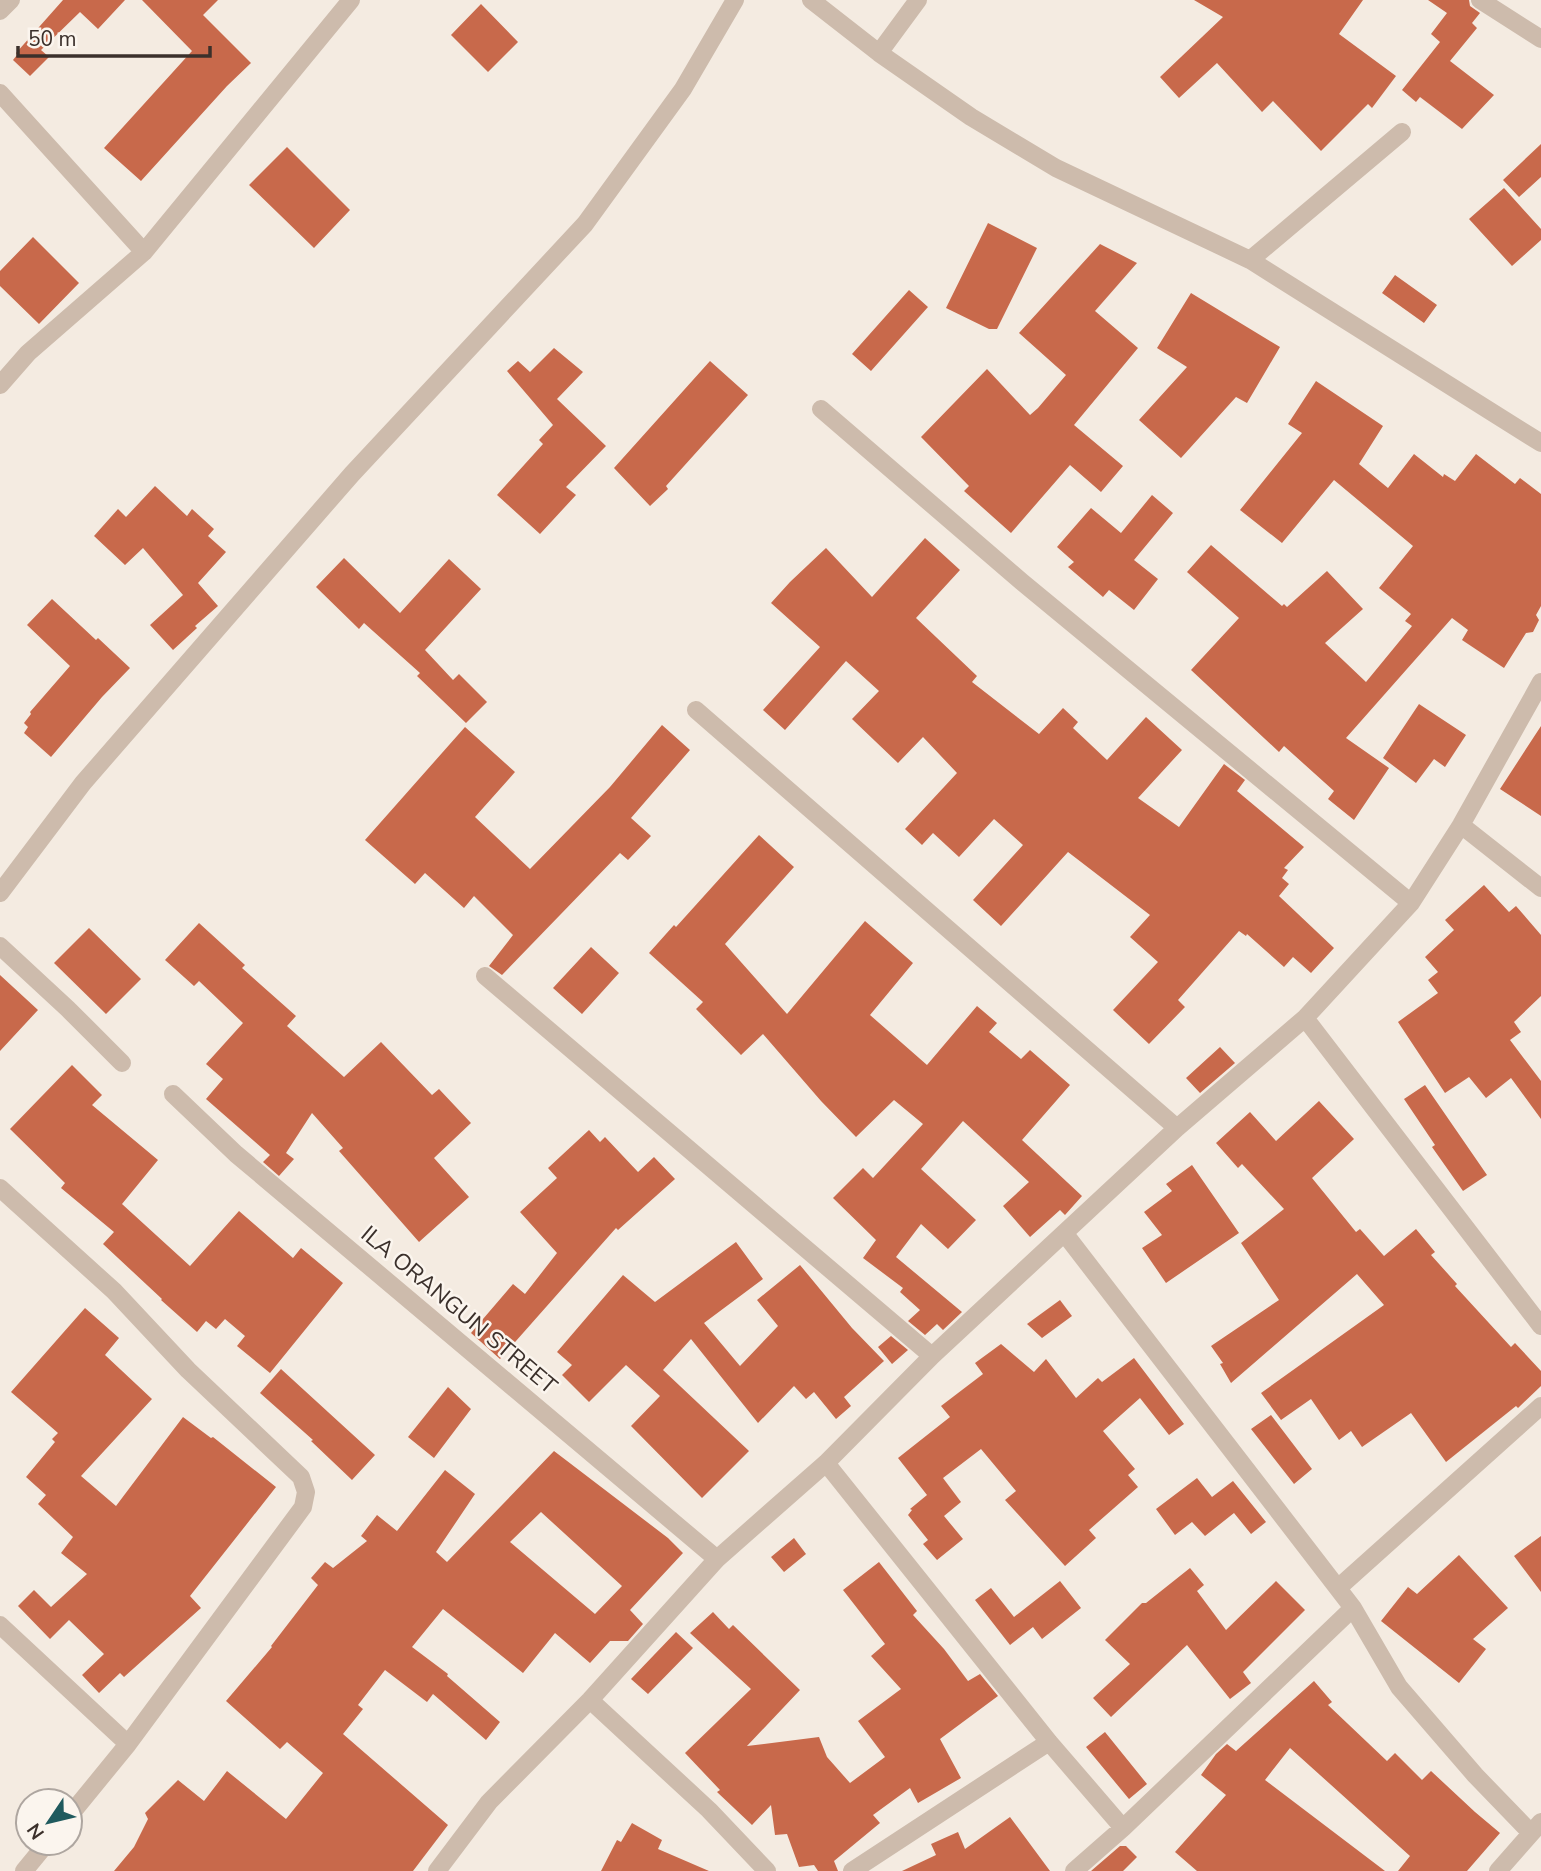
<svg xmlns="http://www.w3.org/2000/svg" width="1541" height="1871" font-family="'Nunito Sans',sans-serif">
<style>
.building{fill:#c8694b;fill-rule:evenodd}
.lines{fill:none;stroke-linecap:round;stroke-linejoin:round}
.minor{stroke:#cdbbac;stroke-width:18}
.labels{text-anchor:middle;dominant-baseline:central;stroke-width:5;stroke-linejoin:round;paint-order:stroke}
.street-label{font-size:23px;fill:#3b302b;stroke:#fbf5ee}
</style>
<rect width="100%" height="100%" fill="#f4ebe1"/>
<path class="building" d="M 63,0 L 125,0 L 98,29 L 80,12 L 41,50 L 49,57 L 30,76 L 13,60 L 17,55 L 16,53 Z
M 142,0 L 218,0 L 203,15 L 251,63 L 227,86 L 141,181 L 104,148 L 192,51 Z
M 1194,0 L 1363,0 L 1339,34 L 1396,76 L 1372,108 L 1368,104 L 1321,151 L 1273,101 L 1262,112 L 1217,63 L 1179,98 L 1160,77 L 1223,17 Z
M 1428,0 L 1469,0 L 1470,6 L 1480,13 L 1472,23 L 1477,28 L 1450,61 L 1494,95 L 1462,129 L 1420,97 L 1416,102 L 1402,90 L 1440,42 L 1431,34 L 1447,13 Z
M 481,4 L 518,42 L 488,72 L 451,35 Z
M 1541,144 L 1541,177 L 1519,197 L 1503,180 Z
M 287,147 L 350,210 L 314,248 L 249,185 Z
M 1504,188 L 1541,229 L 1541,240 L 1512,266 L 1469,219 Z
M 988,223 L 1037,248 L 997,329 L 989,329 L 946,308 Z
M 33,237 L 79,283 L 39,324 L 0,286 L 0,271 Z
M 1100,244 L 1137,263 L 1095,311 L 1138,348 L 1074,425 L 1123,466 L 1101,492 L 1070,465 L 1011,533 L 964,491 L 969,486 L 921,437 L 987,369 L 1030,415 L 1038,408 L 1066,375 L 1019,333 Z
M 1395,275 L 1437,305 L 1424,323 L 1382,293 Z
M 909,290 L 928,307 L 871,371 L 852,354 Z
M 1191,293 L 1280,347 L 1247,403 L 1236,397 L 1181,458 L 1139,420 L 1187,367 L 1157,348 Z
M 554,348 L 583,372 L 557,399 L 606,446 L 566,487 L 576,495 L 540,534 L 497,495 L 543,444 L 539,440 L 553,425 L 507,371 L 518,361 L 530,372 Z
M 710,361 L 748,395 L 666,486 L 668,489 L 650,506 L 614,468 Z
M 1316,381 L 1383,426 L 1359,464 L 1388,488 L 1414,454 L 1443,477 L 1444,474 L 1455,481 L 1476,454 L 1515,484 L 1520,478 L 1541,494 L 1541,606 L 1536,615 L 1539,620 L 1533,632 L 1526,633 L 1504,668 L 1462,640 L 1468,630 L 1452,618 L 1346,738 L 1389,768 L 1354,820 L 1328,799 L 1334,791 L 1284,746 L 1279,752 L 1191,670 L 1239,618 L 1187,572 L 1211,545 L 1282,606 L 1284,604 L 1287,607 L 1327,571 L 1363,609 L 1325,643 L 1366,682 L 1412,626 L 1405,621 L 1411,614 L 1379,588 L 1413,546 L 1334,480 L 1282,543 L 1240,510 L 1302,433 L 1288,424 Z
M 155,486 L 187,516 L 192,509 L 214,529 L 208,536 L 226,552 L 198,583 L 218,606 L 195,626 L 197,628 L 173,650 L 150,625 L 183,595 L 143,548 L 125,565 L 94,536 L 118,509 L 126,517 Z
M 1152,495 L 1173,513 L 1134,560 L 1158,579 L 1134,610 L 1109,590 L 1103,597 L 1068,567 L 1074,562 L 1057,547 L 1091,508 L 1121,533 Z
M 925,538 L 960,570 L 916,618 L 977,676 L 972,682 L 1039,734 L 1063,708 L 1078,722 L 1073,728 L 1107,760 L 1146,717 L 1182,750 L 1138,798 L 1179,827 L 1224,764 L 1245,780 L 1237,791 L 1304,847 L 1284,868 L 1288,870 L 1282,878 L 1289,884 L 1279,896 L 1334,948 L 1311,973 L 1293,957 L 1284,967 L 1247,934 L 1246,936 L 1239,931 L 1178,1000 L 1185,1007 L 1149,1044 L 1113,1010 L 1158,962 L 1130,937 L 1150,915 L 1068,852 L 1001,926 L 973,900 L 1023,845 L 994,819 L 959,857 L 933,833 L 922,845 L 905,829 L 957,773 L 923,737 L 898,763 L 852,719 L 879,691 L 846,661 L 785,730 L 763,710 L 820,647 L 771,603 L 790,582 L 826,548 L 872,597 Z
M 344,558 L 400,613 L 449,559 L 481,589 L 425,650 L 453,680 L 459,674 L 487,702 L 466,723 L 417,676 L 420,673 L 364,623 L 359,629 L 316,587 Z
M 52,599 L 96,640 L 98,638 L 130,668 L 102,697 L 51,757 L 24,733 L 28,727 L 24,723 L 31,714 L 30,712 L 70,666 L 27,625 Z
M 1419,704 L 1466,735 L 1445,767 L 1434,759 L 1416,783 L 1383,758 Z
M 662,725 L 690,750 L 631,818 L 651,836 L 628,860 L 620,853 L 502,975 L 489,966 L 513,935 L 474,896 L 464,908 L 425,873 L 415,884 L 365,840 L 465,727 L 515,772 L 475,817 L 530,869 L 610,787 Z
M 1541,726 L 1541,816 L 1500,789 Z
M 759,835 L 794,867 L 725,944 L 787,1014 L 865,921 L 913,963 L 870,1015 L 927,1065 L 977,1006 L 997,1023 L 989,1032 L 1021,1059 L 1030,1050 L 1070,1085 L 1022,1140 L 1082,1196 L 1065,1215 L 1060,1210 L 1030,1237 L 1003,1206 L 1029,1182 L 963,1121 L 921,1169 L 976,1220 L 948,1249 L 921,1224 L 896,1257 L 962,1312 L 943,1330 L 937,1324 L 925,1335 L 908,1321 L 920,1310 L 900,1292 L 903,1288 L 863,1258 L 876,1240 L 833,1198 L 863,1168 L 873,1178 L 923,1124 L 894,1100 L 856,1137 L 821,1101 L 763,1034 L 741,1055 L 696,1009 L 703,1002 L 649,953 L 674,925 L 676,927 Z
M 1484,885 L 1509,912 L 1516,906 L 1541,935 L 1541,996 L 1514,1022 L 1521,1032 L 1510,1040 L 1541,1081 L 1541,1119 L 1511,1078 L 1486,1098 L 1469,1077 L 1445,1093 L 1398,1022 L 1438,993 L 1428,980 L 1438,972 L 1425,957 L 1454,930 L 1445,920 Z
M 199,923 L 245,965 L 242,968 L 296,1016 L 287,1026 L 344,1077 L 381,1042 L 432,1095 L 439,1089 L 471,1123 L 434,1158 L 469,1197 L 419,1242 L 339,1151 L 343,1148 L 312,1113 L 286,1153 L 294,1159 L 279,1176 L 263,1162 L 270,1155 L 206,1099 L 223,1079 L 206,1064 L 243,1023 L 199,981 L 194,986 L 165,960 Z
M 89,928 L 141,979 L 106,1014 L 54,963 Z
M 591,947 L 619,973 L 582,1014 L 553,988 Z
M 0,975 L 38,1010 L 0,1051 Z
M 1220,1047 L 1235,1063 L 1200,1093 L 1186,1078 Z
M 72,1065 L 102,1095 L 92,1105 L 158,1160 L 122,1204 L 190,1266 L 239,1211 L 293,1258 L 301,1248 L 343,1283 L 270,1373 L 237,1346 L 245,1336 L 225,1319 L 216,1329 L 206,1321 L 197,1332 L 161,1300 L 162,1299 L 103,1244 L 114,1232 L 61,1188 L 65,1183 L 10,1129 Z
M 1425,1085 L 1487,1175 L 1463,1191 L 1432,1147 L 1435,1145 L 1404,1099 Z
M 1319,1101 L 1354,1139 L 1312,1178 L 1356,1232 L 1360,1229 L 1384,1256 L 1416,1229 L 1435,1252 L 1431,1255 L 1457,1284 L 1455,1286 L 1511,1347 L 1515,1343 L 1541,1371 L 1541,1386 L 1518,1408 L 1516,1406 L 1446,1462 L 1411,1413 L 1362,1447 L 1351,1431 L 1339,1440 L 1311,1399 L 1281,1420 L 1261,1393 L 1384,1305 L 1357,1274 L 1231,1383 L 1220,1364 L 1223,1363 L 1211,1346 L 1279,1300 L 1241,1243 L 1284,1209 L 1242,1164 L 1238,1168 L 1216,1143 L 1250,1112 L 1276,1141 Z
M 589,1130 L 600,1142 L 605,1137 L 638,1172 L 654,1157 L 675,1179 L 618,1230 L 616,1228 L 500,1359 L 471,1333 L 513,1284 L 525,1294 L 557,1253 L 520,1212 L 557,1178 L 548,1168 Z
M 1192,1165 L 1239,1233 L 1166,1283 L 1142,1248 L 1162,1235 L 1144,1212 L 1172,1191 L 1166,1184 Z
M 736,1242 L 763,1279 L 704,1323 L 740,1366 L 778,1326 L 757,1300 L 800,1265 L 852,1328 L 884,1361 L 844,1397 L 851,1406 L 836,1419 L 814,1392 L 806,1399 L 794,1386 L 758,1423 L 691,1339 L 663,1370 L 749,1451 L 702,1498 L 631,1426 L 660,1396 L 626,1365 L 589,1402 L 562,1375 L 572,1365 L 557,1352 L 623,1275 L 655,1302 Z
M 1060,1300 L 1072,1316 L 1042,1338 L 1027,1324 Z
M 85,1308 L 119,1338 L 105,1355 L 152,1399 L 81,1476 L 116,1506 L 183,1417 L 211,1438 L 213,1437 L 276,1487 L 190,1596 L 201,1608 L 124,1677 L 120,1673 L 99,1693 L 82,1675 L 104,1654 L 69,1620 L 50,1639 L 18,1606 L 34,1590 L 51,1607 L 87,1574 L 61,1553 L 73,1537 L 38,1504 L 46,1495 L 26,1477 L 55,1442 L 52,1439 L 58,1433 L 11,1392 Z
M 891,1336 L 908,1350 L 892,1364 L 878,1347 Z
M 1001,1344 L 1034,1372 L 1046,1359 L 1076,1398 L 1098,1378 L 1102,1382 L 1134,1358 L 1184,1424 L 1169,1435 L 1140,1398 L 1103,1431 L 1135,1469 L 1128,1475 L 1138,1487 L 1089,1530 L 1096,1538 L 1065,1566 L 1005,1500 L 1016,1491 L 981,1449 L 943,1478 L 961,1502 L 944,1516 L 963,1539 L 937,1560 L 923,1544 L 928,1540 L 908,1515 L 912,1510 L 910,1509 L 927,1495 L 898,1458 L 950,1417 L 941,1406 L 983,1374 L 975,1363 Z
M 281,1369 L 375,1455 L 352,1480 L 311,1441 L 313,1440 L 260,1393 Z
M 448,1387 L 471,1409 L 434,1458 L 408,1437 Z
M 1271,1415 L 1312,1469 L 1294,1484 L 1251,1429 Z
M 554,1451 L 668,1538 L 683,1553 L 630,1610 L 643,1624 L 628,1641 L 610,1641 L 590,1663 L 555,1633 L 523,1673 L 443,1609 L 412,1647 L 448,1674 L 447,1676 L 500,1722 L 486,1740 L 433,1694 L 427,1702 L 385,1670 L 358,1705 L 363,1709 L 343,1734 L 448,1825 L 413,1871 L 114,1871 L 134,1847 L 148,1819 L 145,1813 L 178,1780 L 204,1801 L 227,1771 L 286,1819 L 323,1773 L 287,1742 L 280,1749 L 226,1701 L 272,1647 L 271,1646 L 318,1585 L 311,1578 L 325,1562 L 333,1568 L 367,1541 L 361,1536 L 377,1515 L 397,1531 L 445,1470 L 475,1494 L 436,1552 L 447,1562 ZM 541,1512 L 622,1586 L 595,1614 L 510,1542 Z
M 1197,1478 L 1212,1497 L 1233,1481 L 1266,1522 L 1251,1534 L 1234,1513 L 1205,1536 L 1192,1522 L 1175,1535 L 1156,1509 Z
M 1541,1536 L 1541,1592 L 1514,1556 Z
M 794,1538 L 806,1554 L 784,1572 L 771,1557 Z
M 1459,1555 L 1508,1608 L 1473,1639 L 1486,1649 L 1459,1683 L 1381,1621 L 1408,1587 L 1417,1594 Z
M 879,1562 L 917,1611 L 913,1615 L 944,1649 L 968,1681 L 980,1674 L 998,1696 L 940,1739 L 961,1778 L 918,1803 L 910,1788 L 873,1815 L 880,1823 L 834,1861 L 838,1871 L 818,1871 L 814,1865 L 799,1867 L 787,1834 L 775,1835 L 771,1805 L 752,1825 L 717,1792 L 720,1790 L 685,1753 L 751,1689 L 690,1633 L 713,1612 L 729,1629 L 733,1625 L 800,1690 L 747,1746 L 819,1737 L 827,1757 L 850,1783 L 885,1757 L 858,1721 L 901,1689 L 871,1656 L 885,1644 L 843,1590 Z
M 1190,1568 L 1204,1585 L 1197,1591 L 1226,1630 L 1276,1581 L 1305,1610 L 1243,1672 L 1251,1683 L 1230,1699 L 1187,1645 L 1111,1717 L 1093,1698 L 1130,1664 L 1105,1640 L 1142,1603 L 1146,1603 Z
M 1060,1581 L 1081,1608 L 1042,1639 L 1033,1627 L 1010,1645 L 975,1600 L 991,1588 L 1014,1617 Z
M 676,1632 L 693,1648 L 648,1694 L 631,1679 Z
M 1314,1681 L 1332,1702 L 1328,1705 L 1387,1761 L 1395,1753 L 1422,1780 L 1431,1771 L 1475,1812 L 1500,1833 L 1467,1871 L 1398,1871 L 1410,1856 L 1290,1748 L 1265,1780 L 1385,1871 L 1197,1871 L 1175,1852 L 1226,1795 L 1201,1775 L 1216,1754 L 1227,1744 L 1236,1751 Z
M 1105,1732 L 1147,1784 L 1129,1799 L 1086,1747 Z
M 1010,1817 L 1050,1871 L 902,1871 L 936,1855 L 931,1844 L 958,1832 L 965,1849 Z
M 632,1823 L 662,1840 L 658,1849 L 709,1871 L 601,1871 L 617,1840 L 621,1842 Z
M 1120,1846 L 1126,1846 L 1137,1857 L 1123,1871 L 1091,1871 Z"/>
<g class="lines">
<path class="minor" d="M 811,0 L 879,53 L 971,117 L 1056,168 L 1250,260 L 1541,443
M 1480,0 L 1541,39
M 0,11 L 11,0
M 879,53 L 918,0
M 0,93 L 144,252
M 1250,260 L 1402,132
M 0,385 L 28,353 L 144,252 L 351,0
M 821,409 L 1022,582 L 1411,903
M 696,710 L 1177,1128
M 1461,825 L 1541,888
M 0,893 L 83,783 L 352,474 L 585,224 L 683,89 L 735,0
M 0,946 L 68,1009 L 122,1063
M 485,976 L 932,1356
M 1305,1018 L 1541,1326
M 173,1094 L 236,1154 L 717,1559
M 0,1188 L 114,1291 L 188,1370 L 301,1477 L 306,1492 L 303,1507 L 128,1744 L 70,1815
M 1065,1234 L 1353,1608 L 1399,1687 L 1475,1775 L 1531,1833
M 826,1463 L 1049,1742 L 1123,1828
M 1338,1588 L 1541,1406
M 0,1625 L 128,1744
M 590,1700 L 709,1810 L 767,1871
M 24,1871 L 47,1843
M 437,1871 L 489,1802 L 590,1700 L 717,1559 L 826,1463 L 932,1356 L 1177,1128 L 1305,1018 L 1411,903 L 1461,825 L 1541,682
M 852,1871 L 1049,1742
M 1074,1871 L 1123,1828 L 1353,1608
M 1498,1871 L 1541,1822"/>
</g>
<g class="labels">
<g class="street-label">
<text transform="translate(459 1310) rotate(40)">ILA ORANGUN STREET</text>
</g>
</g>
<g transform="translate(49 1822) rotate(235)"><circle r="33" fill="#fbf5ee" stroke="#aea6a0" stroke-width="2"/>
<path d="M0-5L12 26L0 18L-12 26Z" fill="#1f5a5e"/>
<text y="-10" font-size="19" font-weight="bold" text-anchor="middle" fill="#3b302b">N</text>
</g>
<path d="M18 46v10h192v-10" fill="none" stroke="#3b302b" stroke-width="3.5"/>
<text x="28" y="46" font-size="21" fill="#3b302b" stroke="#fbf5ee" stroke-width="5" paint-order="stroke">50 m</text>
</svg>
